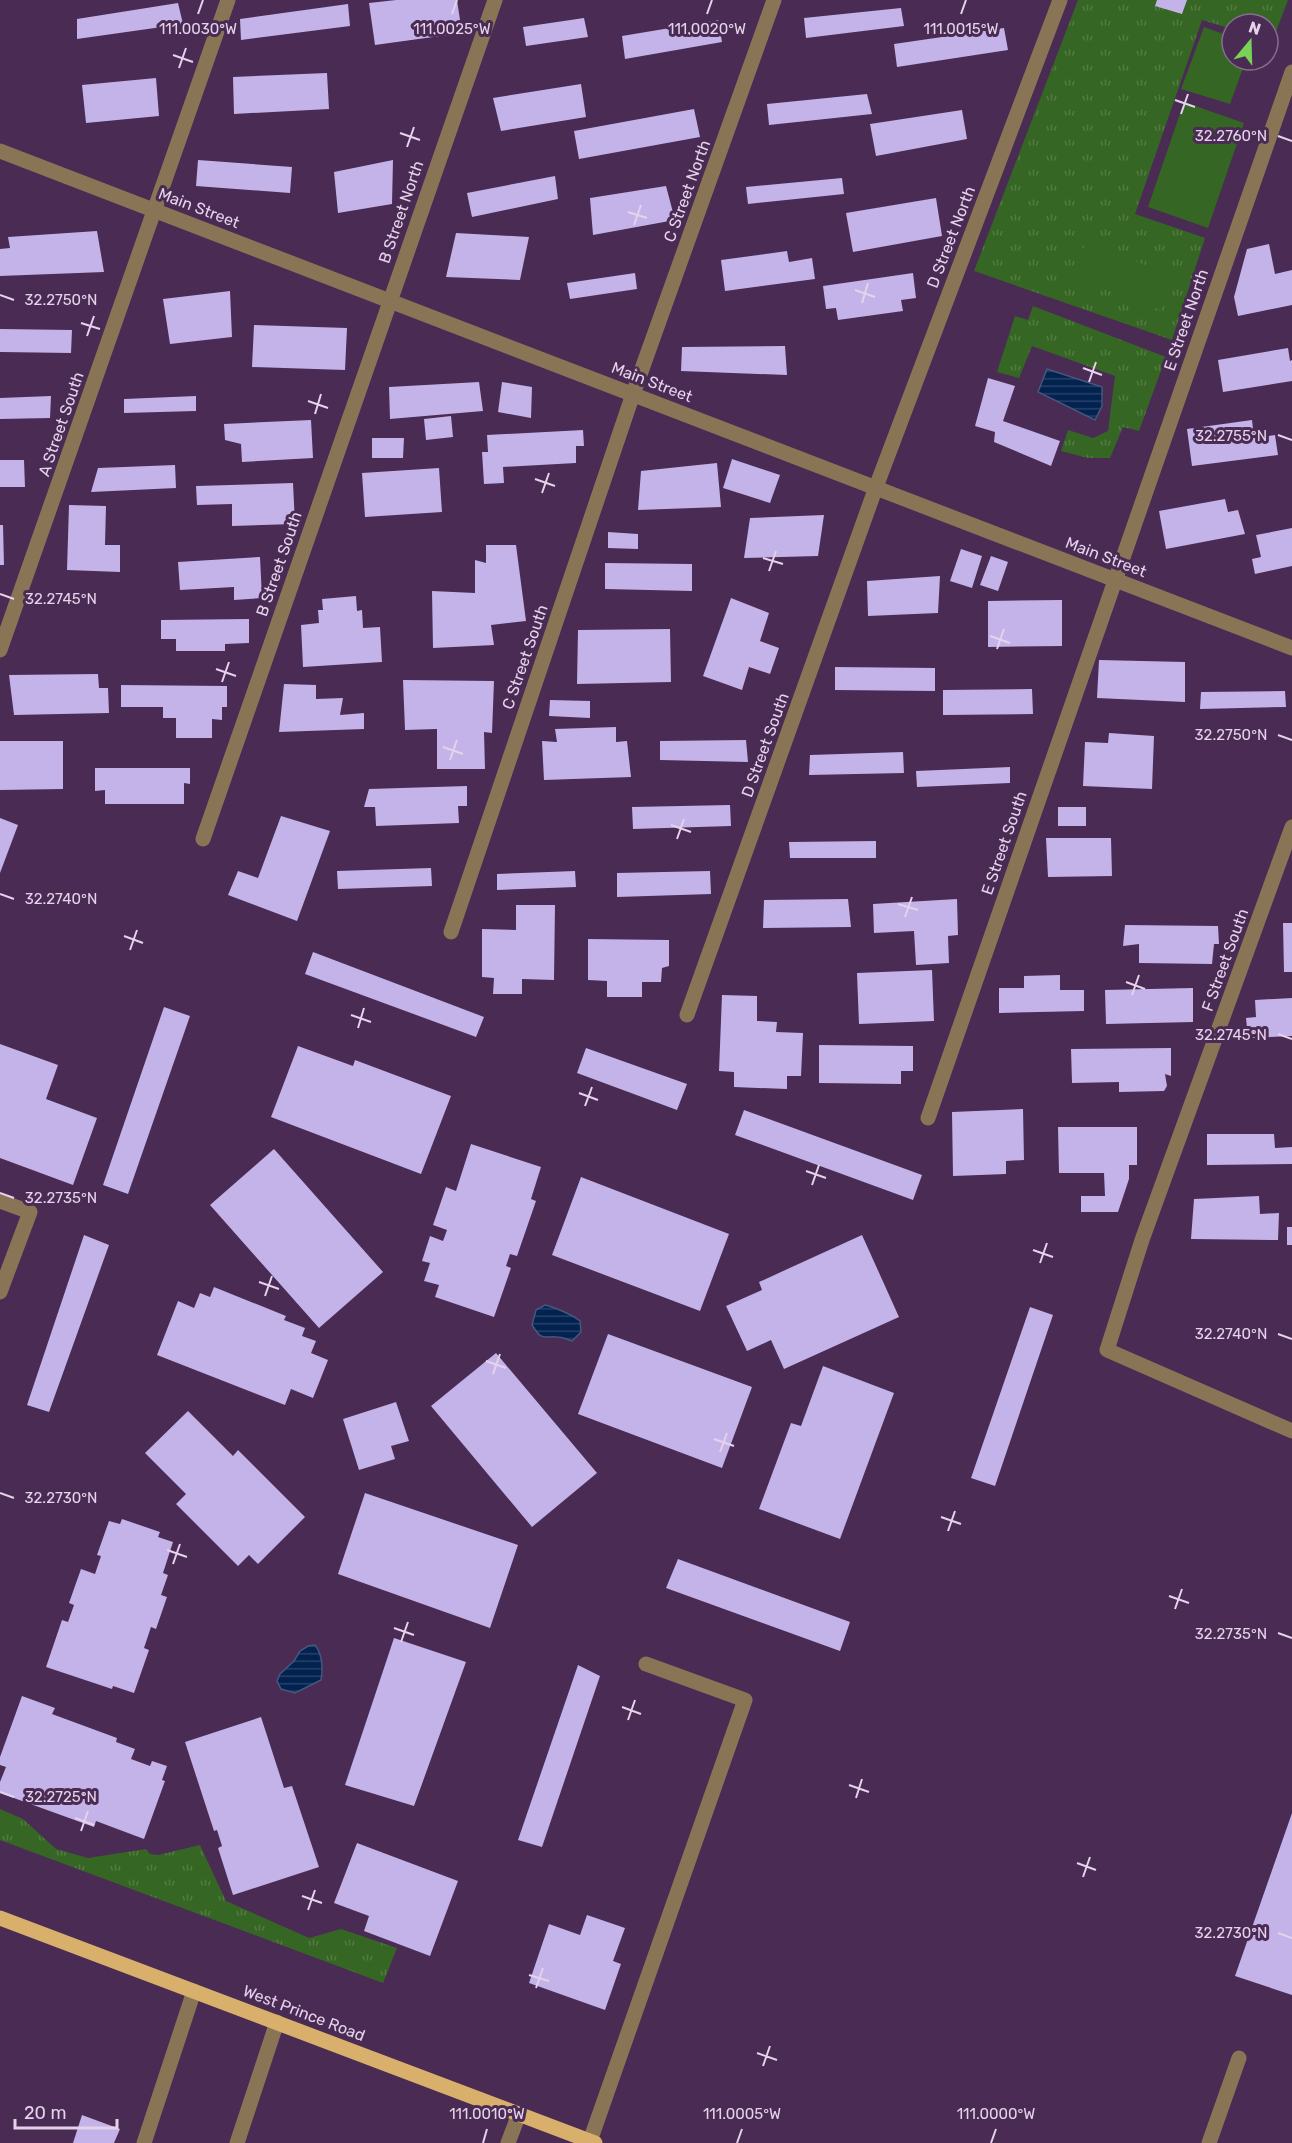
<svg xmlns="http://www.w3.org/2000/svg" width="1292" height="2143" font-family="Rubik,sans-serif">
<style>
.grass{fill:url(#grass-tufts)}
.park{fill:#366623}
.water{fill:url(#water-rules);stroke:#46577e;stroke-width:1.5}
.building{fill:#c3b3e9}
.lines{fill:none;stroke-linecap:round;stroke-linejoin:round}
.minor{stroke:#897556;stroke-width:15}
.major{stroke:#d9af6c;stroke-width:15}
.ticks{fill:none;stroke:#e5d2eb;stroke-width:2}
.labels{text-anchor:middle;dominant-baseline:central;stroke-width:6;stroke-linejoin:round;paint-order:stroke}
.street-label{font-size:16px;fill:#e5d2eb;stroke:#492b53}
.ticks-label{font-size:15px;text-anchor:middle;fill:#e5d2eb;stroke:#492b53;stroke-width:6;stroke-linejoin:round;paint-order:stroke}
</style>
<defs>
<pattern id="grass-tufts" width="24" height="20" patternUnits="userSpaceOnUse" patternTransform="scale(1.5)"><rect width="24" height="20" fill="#366623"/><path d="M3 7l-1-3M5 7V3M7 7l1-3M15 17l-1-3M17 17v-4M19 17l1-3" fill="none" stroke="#537b43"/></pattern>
<pattern id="water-rules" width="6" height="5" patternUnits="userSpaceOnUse" patternTransform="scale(1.5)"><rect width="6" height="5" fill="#022250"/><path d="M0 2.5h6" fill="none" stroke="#274169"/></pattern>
</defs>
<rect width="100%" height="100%" fill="#492b53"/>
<path class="grass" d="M 1078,0 L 1288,0 L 1272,42 L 1268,40 L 1268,24 L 1232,24 L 1232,29 L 1202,20 L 1135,214 L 1205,238 L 1172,340 L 974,271 Z
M 1033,306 L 1166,357 L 1139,431 L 1123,427 L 1110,458 L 1088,458 L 1061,451 L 1068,430 L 1093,438 L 1108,431 L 1115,376 L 1032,346 L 1019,378 L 997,372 L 1015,316 L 1028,320 Z
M 0,1809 L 23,1819 L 56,1849 L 88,1858 L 146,1849 L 150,1854 L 158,1855 L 200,1845 L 226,1901 L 309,1938 L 341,1929 L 397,1948 L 383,1983 L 0,1840 Z"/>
<path class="park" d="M 1204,27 L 1232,37 L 1232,60 L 1246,60 L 1230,104 L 1181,89 Z
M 1184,102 L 1244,123 L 1208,228 L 1148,207 Z
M 1087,242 L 1173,276 L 1160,310 L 1068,275 Z"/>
<path class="water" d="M 1047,369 L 1102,387 L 1102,406 L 1095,420 L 1038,392 Z
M 545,1305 C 554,1307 573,1315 580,1321 L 581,1332 L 572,1341 C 567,1339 562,1337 557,1337 C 542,1336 542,1341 532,1325 L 536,1310 Z
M 315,1645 C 323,1655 323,1668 321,1680 L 295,1693 L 281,1689 L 277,1681 L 280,1674 L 294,1661 L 300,1651 L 308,1646 Z"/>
<path class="building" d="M 396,0 L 457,0 L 462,33 L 375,45 L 369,3 Z
M 1157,0 L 1187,0 L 1182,14 L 1155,6 Z
M 178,3 L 183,24 L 77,39 L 77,19 Z
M 348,4 L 350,26 L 241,40 L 240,19 Z
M 901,8 L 904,26 L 806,38 L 804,18 Z
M 584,18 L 588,37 L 526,46 L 523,27 Z
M 718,20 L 722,42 L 625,59 L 622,36 Z
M 1004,28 L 1008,50 L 897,67 L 894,44 Z
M 327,73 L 329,109 L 234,114 L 233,77 Z
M 156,78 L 159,116 L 86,123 L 82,85 Z
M 581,84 L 586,117 L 501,131 L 493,98 Z
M 867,94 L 872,114 L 769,125 L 767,104 Z
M 694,109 L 700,137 L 579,159 L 574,131 Z
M 962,110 L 967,139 L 876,156 L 870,124 Z
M 198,160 L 292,167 L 290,193 L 196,186 Z
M 393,160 L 392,204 L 338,213 L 334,172 Z
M 555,176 L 558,199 L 472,217 L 467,193 Z
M 842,178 L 844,194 L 748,204 L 746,187 Z
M 666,186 L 675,220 L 593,235 L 590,198 Z
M 936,198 L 942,236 L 853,252 L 846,213 Z
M 97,231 L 104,272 L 0,276 L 0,249 L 10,248 L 8,237 Z
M 456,233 L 529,237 L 520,280 L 446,277 Z
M 1269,244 L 1275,274 L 1292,270 L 1292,305 L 1238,316 L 1234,297 L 1247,249 Z
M 787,251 L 789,262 L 812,258 L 815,279 L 725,291 L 721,260 Z
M 635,273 L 637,289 L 570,299 L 567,283 Z
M 913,273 L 916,298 L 901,300 L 903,311 L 838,320 L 836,308 L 826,309 L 823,286 Z
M 230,291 L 232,337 L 170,344 L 163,299 Z
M 254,325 L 347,328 L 345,370 L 252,367 Z
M 0,329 L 72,330 L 71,353 L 0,352 Z
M 785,346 L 787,375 L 681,371 L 682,347 Z
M 1288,348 L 1290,361 L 1292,360 L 1292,381 L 1223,392 L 1218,360 Z
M 988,378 L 1015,386 L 1003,421 L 1060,441 L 1051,466 L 994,442 L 995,432 L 975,426 Z
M 479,382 L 483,411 L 390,419 L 389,387 Z
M 502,382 L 532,387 L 531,418 L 498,412 Z
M 51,396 L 50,418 L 0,419 L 0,398 Z
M 196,396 L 196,411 L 124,413 L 124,399 Z
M 451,416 L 453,437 L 426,440 L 424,419 Z
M 311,420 L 313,458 L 242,462 L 241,444 L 225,440 L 224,424 Z
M 1252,420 L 1254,438 L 1275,435 L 1278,455 L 1192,466 L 1187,429 Z
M 583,430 L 584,446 L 576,446 L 576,463 L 503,467 L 504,483 L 484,484 L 482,452 L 488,452 L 487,435 Z
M 372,438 L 404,438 L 403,458 L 372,458 Z
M 732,459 L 780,475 L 770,503 L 723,488 Z
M 0,460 L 24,460 L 25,487 L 0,487 Z
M 717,463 L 721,507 L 638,510 L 641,471 Z
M 175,465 L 176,488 L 91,492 L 98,468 Z
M 439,468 L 442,512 L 365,517 L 362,473 Z
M 293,483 L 295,524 L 232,526 L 232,504 L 197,505 L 196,486 Z
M 1225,499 L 1228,512 L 1238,510 L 1245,534 L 1166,549 L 1159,511 Z
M 69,505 L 106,506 L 105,545 L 120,545 L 120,572 L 67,570 Z
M 824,515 L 818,556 L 744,558 L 750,518 Z
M 0,525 L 3,525 L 4,565 L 0,565 Z
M 1292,528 L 1292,566 L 1255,574 L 1252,559 L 1261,557 L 1256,535 Z
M 608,532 L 638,534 L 638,549 L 608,548 Z
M 486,545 L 516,545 L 526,621 L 491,625 L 494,645 L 433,648 L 432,591 L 475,593 L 475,560 L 486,563 Z
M 961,549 L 982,556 L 972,588 L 950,581 Z
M 991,556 L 1008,562 L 998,591 L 980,585 Z
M 260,557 L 262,598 L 234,600 L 234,587 L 180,590 L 178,562 Z
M 605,563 L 692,564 L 692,591 L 605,589 Z
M 940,576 L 938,613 L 868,616 L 867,581 Z
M 356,596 L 357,611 L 362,610 L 363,628 L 380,627 L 382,662 L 303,667 L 301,625 L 319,623 L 318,610 L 323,610 L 322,599 Z
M 731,598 L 769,613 L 760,641 L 779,648 L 770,674 L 749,667 L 742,690 L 703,676 Z
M 1062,600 L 1062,646 L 988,647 L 988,601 Z
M 249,619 L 249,643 L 225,644 L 225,651 L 176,651 L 176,639 L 161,639 L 161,620 Z
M 670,629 L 671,682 L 577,684 L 578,630 Z
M 1099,660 L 1185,662 L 1185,702 L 1097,698 Z
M 835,667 L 935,668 L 935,691 L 835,690 Z
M 98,674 L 99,688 L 108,688 L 109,713 L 14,715 L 9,675 Z
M 403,680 L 494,681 L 492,733 L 484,732 L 485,769 L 437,769 L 437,729 L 405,730 Z
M 284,684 L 316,685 L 316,699 L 343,698 L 340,715 L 364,713 L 364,729 L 279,732 Z
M 121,685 L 227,686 L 227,707 L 222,707 L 222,720 L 212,719 L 212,738 L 176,738 L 176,718 L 163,718 L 163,707 L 121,707 Z
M 1032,689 L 1033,714 L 943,715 L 943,690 Z
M 1285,691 L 1286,707 L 1200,709 L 1201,692 Z
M 550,700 L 590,701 L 590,718 L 549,716 Z
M 616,727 L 616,742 L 627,741 L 631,777 L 544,780 L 542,741 L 557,742 L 555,729 Z
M 1109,733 L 1154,736 L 1152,789 L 1083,786 L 1085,742 L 1108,743 Z
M 746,740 L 748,762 L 660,760 L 660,741 Z
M 0,741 L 63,741 L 63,789 L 0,790 Z
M 903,752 L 904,773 L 809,775 L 810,755 Z
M 1010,767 L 1010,783 L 917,787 L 916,771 Z
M 95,768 L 190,768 L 190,784 L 184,783 L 184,804 L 105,804 L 105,790 L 95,791 Z
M 467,786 L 467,806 L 458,806 L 459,823 L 376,826 L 375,807 L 364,807 L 369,789 Z
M 730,805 L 731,826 L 633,829 L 632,807 Z
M 1058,807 L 1086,807 L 1086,826 L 1058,826 Z
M 281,816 L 330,831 L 297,921 L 228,895 L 238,871 L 258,878 Z
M 0,818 L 18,825 L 0,873 Z
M 1046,838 L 1111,838 L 1112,876 L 1048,877 Z
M 876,841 L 876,858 L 790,858 L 789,842 Z
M 431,868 L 432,886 L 338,889 L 337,871 Z
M 575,871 L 576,887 L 497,890 L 497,874 Z
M 710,871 L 711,894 L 617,897 L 617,873 Z
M 848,899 L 851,927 L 763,928 L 764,900 Z
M 957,899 L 958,935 L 948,936 L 949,963 L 916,965 L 914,931 L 874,933 L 873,904 Z
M 516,905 L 555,905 L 554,980 L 522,979 L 522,994 L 493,994 L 494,978 L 482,977 L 482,929 L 516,930 Z
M 1283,923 L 1292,923 L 1292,972 L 1284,972 Z
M 1125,925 L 1218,926 L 1219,944 L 1214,944 L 1212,964 L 1139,963 L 1139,944 L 1123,946 Z
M 588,939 L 669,940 L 669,966 L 662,968 L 661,982 L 642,982 L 642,997 L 607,997 L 607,981 L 588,980 Z
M 313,952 L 484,1017 L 476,1037 L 305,974 Z
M 932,970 L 934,1021 L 859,1024 L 857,973 Z
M 1060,975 L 1060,990 L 1084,990 L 1084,1011 L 999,1013 L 999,988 L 1024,988 L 1024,976 Z
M 1193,988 L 1193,1022 L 1106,1024 L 1105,990 Z
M 722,995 L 757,996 L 757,1021 L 777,1022 L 776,1032 L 803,1033 L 801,1076 L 787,1076 L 787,1089 L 734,1087 L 734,1072 L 719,1071 Z
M 1292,998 L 1292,1036 L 1248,1038 L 1246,1018 L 1256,1017 L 1255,1000 Z
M 164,1007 L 190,1016 L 128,1194 L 103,1185 Z
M 0,1044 L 58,1065 L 46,1099 L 97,1118 L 73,1185 L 0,1158 Z
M 819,1045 L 913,1046 L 913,1071 L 901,1071 L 901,1084 L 819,1083 Z
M 298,1046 L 353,1066 L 355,1060 L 451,1096 L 421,1174 L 271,1117 Z
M 586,1048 L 687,1084 L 677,1110 L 577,1073 Z
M 1171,1048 L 1171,1076 L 1165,1074 L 1167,1086 L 1164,1091 L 1119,1092 L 1119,1082 L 1072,1083 L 1071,1049 Z
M 1023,1109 L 1024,1160 L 1006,1161 L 1006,1174 L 953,1176 L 952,1112 Z
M 744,1110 L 922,1175 L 913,1200 L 735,1135 Z
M 1058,1127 L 1137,1127 L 1137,1165 L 1129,1165 L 1129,1179 L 1118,1212 L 1081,1212 L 1081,1196 L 1105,1196 L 1104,1173 L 1059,1173 Z
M 1207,1134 L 1274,1134 L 1275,1148 L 1292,1147 L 1292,1164 L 1207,1165 Z
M 471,1144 L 541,1167 L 531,1199 L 536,1201 L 517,1256 L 510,1254 L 506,1266 L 511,1268 L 494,1317 L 435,1297 L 439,1285 L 424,1281 L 430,1263 L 422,1261 L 430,1236 L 443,1241 L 447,1230 L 433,1225 L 446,1187 L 456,1191 Z
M 274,1149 L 383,1272 L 319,1328 L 210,1205 Z
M 581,1177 L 729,1234 L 700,1311 L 552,1255 Z
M 1259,1196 L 1260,1214 L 1279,1213 L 1278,1240 L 1191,1239 L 1194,1199 Z
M 1287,1227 L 1292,1227 L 1292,1245 L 1287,1245 Z
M 84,1235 L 109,1245 L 49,1412 L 27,1405 Z
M 862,1235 L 899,1317 L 784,1369 L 771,1340 L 747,1351 L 726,1306 L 762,1290 L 759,1282 Z
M 214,1287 L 286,1316 L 284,1320 L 305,1328 L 302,1336 L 316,1341 L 311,1353 L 328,1360 L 313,1398 L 291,1389 L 285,1405 L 157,1355 L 178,1301 L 194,1308 L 200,1293 L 210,1297 Z
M 1030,1307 L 1053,1315 L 995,1486 L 971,1478 Z
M 608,1334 L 752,1387 L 722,1468 L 578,1414 Z
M 496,1353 L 597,1473 L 532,1527 L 431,1406 Z
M 823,1366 L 894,1393 L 840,1539 L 759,1509 L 791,1423 L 801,1426 Z
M 396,1402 L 409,1441 L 391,1446 L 395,1459 L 359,1470 L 343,1419 Z
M 188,1411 L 233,1456 L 238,1450 L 305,1517 L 258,1564 L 249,1555 L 238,1566 L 176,1504 L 186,1494 L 145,1453 Z
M 365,1493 L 518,1545 L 490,1628 L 338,1574 Z
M 122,1519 L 160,1532 L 158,1537 L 173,1542 L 163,1573 L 168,1575 L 161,1595 L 167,1597 L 156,1629 L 151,1627 L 144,1648 L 149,1650 L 134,1693 L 113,1686 L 112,1689 L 46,1667 L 62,1620 L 68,1622 L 74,1605 L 69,1603 L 81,1569 L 95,1574 L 101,1556 L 97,1555 L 109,1521 L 120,1524 Z
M 678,1559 L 850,1622 L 840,1651 L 666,1588 Z
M 394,1638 L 466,1662 L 414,1806 L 345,1785 Z
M 578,1665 L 600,1676 L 542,1847 L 518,1840 Z
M 22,1696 L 55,1708 L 52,1714 L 117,1738 L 116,1742 L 135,1749 L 131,1759 L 150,1766 L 152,1761 L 167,1766 L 162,1780 L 165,1781 L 144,1839 L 96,1821 L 94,1827 L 0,1793 L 0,1782 L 6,1767 L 0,1765 L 0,1757 Z
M 261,1717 L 284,1788 L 292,1786 L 319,1867 L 233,1895 L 218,1848 L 222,1846 L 217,1830 L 214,1831 L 185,1742 Z
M 1292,1813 L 1292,1995 L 1235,1976 Z
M 357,1843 L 458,1881 L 430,1956 L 364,1931 L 369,1916 L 334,1903 Z
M 587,1915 L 625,1928 L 613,1961 L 621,1964 L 605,2010 L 529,1983 L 549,1924 L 580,1935 Z
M 82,2115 L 120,2129 L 114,2143 L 73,2143 Z"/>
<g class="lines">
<path class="minor" d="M 0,151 L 1292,648
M 0,650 L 228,0
M 1292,827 L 1142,1240 L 1107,1350 L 1292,1431
M 203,839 L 495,0
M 451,932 L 633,394 L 774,0
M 687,1015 L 876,487 L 1060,0
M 928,1118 L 1292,72
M 0,1201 L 30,1212 L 0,1292
M 590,2141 L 745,1700 L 646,1664
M 144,2143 L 194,1991
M 237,2143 L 277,2022
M 508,2143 L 519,2114
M 1209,2143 L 1239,2058"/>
<path class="major" d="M 0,1918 L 595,2143"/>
</g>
<path class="ticks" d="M 198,14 L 203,0M 452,14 L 457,0M 707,14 L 712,0M 961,14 L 966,0M 173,55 L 193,62M 179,68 L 186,48M 1175,100 L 1195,107M 1181,114 L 1188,94M 400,133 L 420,140M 1278,136 L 1292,141M 407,147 L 414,127M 628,212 L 647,218M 634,225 L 641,205M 855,290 L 875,297M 0,295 L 14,300M 862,303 L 868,283M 81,323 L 100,329M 87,336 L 94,316M 1083,368 L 1102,375M 1089,382 L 1096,362M 308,401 L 328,408M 315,414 L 321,394M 1278,435 L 1292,440M 535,479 L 555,486M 542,493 L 549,473M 763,558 L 783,564M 769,571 L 776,551M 0,594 L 14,599M 990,636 L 1010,643M 997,649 L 1004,629M 216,669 L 236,676M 222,682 L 229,662M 1278,735 L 1292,740M 443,747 L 463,754M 450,760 L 457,740M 671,825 L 691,832M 677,839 L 684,819M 0,894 L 14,899M 898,904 L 918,910M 905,917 L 912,897M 124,936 L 143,943M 130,950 L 137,930M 1126,982 L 1145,989M 1132,995 L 1139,975M 351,1015 L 371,1022M 358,1028 L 364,1008M 1278,1034 L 1292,1039M 579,1093 L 598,1100M 585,1106 L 592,1087M 806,1171 L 826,1178M 812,1185 L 819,1165M 0,1193 L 14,1198M 1033,1250 L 1053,1257M 1040,1263 L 1047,1243M 259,1282 L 279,1289M 265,1296 L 272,1276M 1278,1334 L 1292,1339M 486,1361 L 506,1368M 493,1374 L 500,1354M 714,1439 L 734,1446M 720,1452 L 727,1433M 0,1493 L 14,1498M 941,1517 L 961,1524M 948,1531 L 955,1511M 167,1550 L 187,1557M 173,1564 L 180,1544M 1169,1596 L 1189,1603M 1175,1609 L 1182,1589M 394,1628 L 414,1635M 1278,1633 L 1292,1638M 401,1642 L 408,1622M 622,1707 L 641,1714M 628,1720 L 635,1700M 849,1785 L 869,1792M 0,1792 L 14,1797M 856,1798 L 862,1779M 75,1818 L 94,1825M 81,1831 L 88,1811M 1077,1863 L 1096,1870M 1083,1877 L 1090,1857M 302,1896 L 322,1903M 308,1910 L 315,1890M 1278,1933 L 1292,1938M 529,1975 L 549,1981M 536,1988 L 543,1968M 757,2053 L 777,2060M 763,2066 L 770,2046M 483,2143 L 487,2129M 737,2143 L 742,2129M 991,2143 L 996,2129"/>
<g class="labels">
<g class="street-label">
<text transform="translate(687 191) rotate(-70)">C Street North</text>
<text transform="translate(199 208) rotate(21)">Main Street</text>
<text transform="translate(401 212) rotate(-71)">B Street North</text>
<text transform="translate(951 237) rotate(-69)">D Street North</text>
<text transform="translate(1186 320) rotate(-71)">E Street North</text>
<text transform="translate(652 382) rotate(21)">Main Street</text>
<text transform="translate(61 424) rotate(-71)">A Street South</text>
<text transform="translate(1106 557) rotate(21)">Main Street</text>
<text transform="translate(279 564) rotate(-71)">B Street South</text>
<text transform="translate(525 657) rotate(-71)">C Street South</text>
<text transform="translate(765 745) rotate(-70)">D Street South</text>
<text transform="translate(1004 843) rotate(-71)">E Street South</text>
<text transform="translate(1225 960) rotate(-70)">F Street South</text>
<text transform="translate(304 2013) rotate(21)">West Prince Road</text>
</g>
</g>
<g class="ticks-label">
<text x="198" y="34">111.0030°W</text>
<text x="707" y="34">111.0020°W</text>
<text x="452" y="34">111.0025°W</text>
<text x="961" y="34">111.0015°W</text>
<text x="1231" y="141">32.2760°N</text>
<text x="61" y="305">32.2750°N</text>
<text x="1231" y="441">32.2755°N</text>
<text x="61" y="604">32.2745°N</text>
<text x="1231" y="740">32.2750°N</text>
<text x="61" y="904">32.2740°N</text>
<text x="1231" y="1040">32.2745°N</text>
<text x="61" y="1203">32.2735°N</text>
<text x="1231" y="1339">32.2740°N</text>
<text x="61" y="1503">32.2730°N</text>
<text x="1231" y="1639">32.2735°N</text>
<text x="61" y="1802">32.2725°N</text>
<text x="1231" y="1938">32.2730°N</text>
<text x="487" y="2119">111.0010°W</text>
<text x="742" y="2119">111.0005°W</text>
<text x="996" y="2119">111.0000°W</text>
</g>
<g transform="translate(1250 42) rotate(19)"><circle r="28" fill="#492b53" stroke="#876e90" stroke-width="1.5"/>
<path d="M0-4.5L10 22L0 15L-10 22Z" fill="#79d157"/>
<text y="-9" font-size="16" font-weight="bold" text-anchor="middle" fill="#e5d2eb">N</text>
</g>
<path d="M15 2119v9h102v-9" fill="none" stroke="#e5d2eb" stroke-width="3"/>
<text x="24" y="2119" font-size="18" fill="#e5d2eb" stroke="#492b53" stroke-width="4.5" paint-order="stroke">20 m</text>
</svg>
